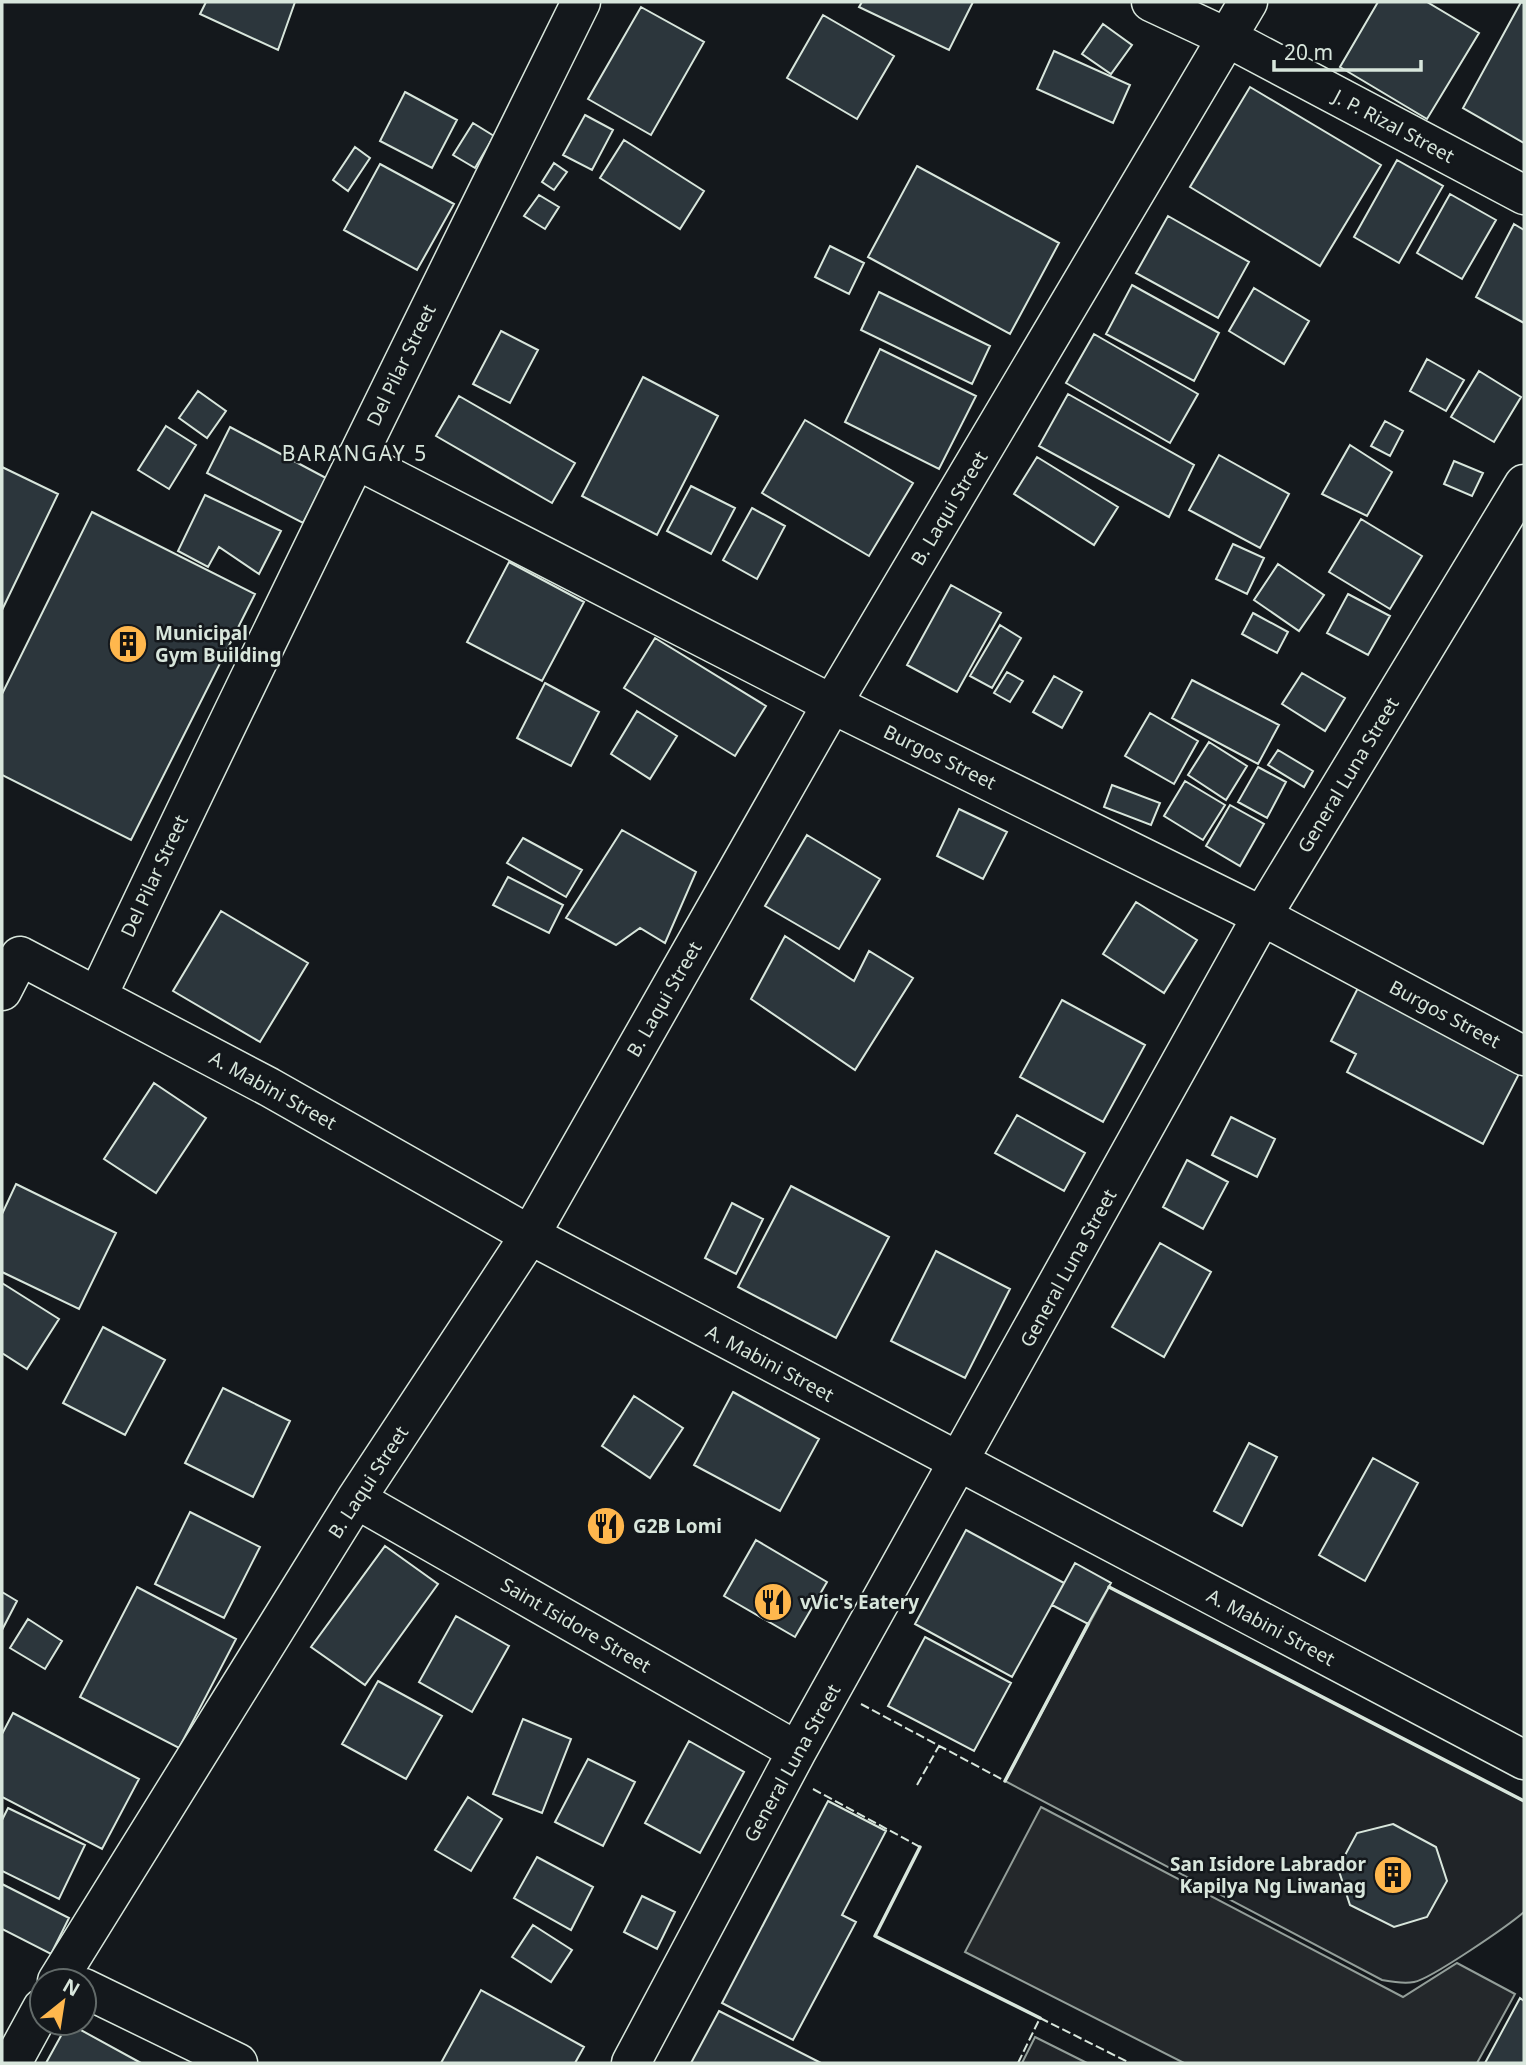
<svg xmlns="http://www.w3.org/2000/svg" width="1526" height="2065" font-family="'Noto Sans',sans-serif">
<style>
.green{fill:#202428;stroke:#939e99;stroke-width:2}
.parking{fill:#24282b;stroke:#939e99;stroke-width:2}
.building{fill:#2c363c;stroke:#d8e6dc;stroke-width:2}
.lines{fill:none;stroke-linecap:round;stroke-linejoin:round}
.minor-casing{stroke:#d8e6dc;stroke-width:41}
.minor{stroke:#14181c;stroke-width:38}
.fence{stroke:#d8e6dc;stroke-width:2;stroke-dasharray:9 3.5;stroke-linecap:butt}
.wall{stroke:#d8e6dc;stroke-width:3.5}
.labels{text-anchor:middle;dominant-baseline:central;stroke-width:5;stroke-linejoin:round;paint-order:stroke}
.street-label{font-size:19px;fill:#d8e6dc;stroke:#14181c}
.poi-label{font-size:19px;font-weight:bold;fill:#d8e6dc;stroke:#14181c;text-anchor:start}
.neighbourhood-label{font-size:21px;letter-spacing:2px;fill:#d8e6dc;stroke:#14181c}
</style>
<rect width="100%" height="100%" fill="#14181c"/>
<path class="green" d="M 1109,1587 L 1524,1801 L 1524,1912 C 1509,1925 1431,1979 1414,1982 C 1403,1984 1393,1982 1382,1980 L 1005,1781 Z
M 1035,2037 L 1087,2063 L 1022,2063 Z"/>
<path class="parking" d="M 1041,1807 L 1403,1997 L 1457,1963 L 1515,1994 L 1477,2063 L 1184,2063 L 965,1952 Z"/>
<path class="building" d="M 206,2 L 295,2 L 278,50 L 200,14 Z
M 862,2 L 973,2 L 949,50 L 859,7 Z
M 1378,2 L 1427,2 L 1479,33 L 1427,119 L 1340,67 Z
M 1521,2 L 1524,3 L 1524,143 L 1463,108 Z
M 641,7 L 704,42 L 651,135 L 588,99 Z
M 823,15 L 894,56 L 857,119 L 787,78 Z
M 1103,24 L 1132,45 L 1111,74 L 1082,54 Z
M 1054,51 L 1130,85 L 1113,123 L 1037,89 Z
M 1250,87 L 1381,165 L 1320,266 L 1190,187 Z
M 405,92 L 457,120 L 432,168 L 380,141 Z
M 585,115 L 613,130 L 592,170 L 563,155 Z
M 473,123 L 494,136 L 475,168 L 453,155 Z
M 624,140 L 704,191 L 680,229 L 600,178 Z
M 355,147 L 370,158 L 348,191 L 333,180 Z
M 1397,160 L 1443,186 L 1399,263 L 1354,237 Z
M 554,163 L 567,172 L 554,190 L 542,182 Z
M 380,164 L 454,204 L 417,270 L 344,230 Z
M 917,166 L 1059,243 L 1010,334 L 868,257 Z
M 1450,194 L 1496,220 L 1462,279 L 1417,253 Z
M 539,195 L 559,207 L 545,229 L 524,216 Z
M 1168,216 L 1249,262 L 1218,318 L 1136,273 Z
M 1514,224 L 1524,230 L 1524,323 L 1476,297 Z
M 830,246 L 864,263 L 849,294 L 815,277 Z
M 1132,285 L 1219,333 L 1194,381 L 1106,334 Z
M 1254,288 L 1309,321 L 1284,364 L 1229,331 Z
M 879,292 L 990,346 L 972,384 L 861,330 Z
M 501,331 L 538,350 L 510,403 L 473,384 Z
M 1094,334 L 1198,394 L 1170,443 L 1066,383 Z
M 880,349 L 976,396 L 939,469 L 845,422 Z
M 1427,359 L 1464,380 L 1446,411 L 1410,391 Z
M 1479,371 L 1521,397 L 1494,442 L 1451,417 Z
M 643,377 L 718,416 L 657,535 L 582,496 Z
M 198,391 L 226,411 L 207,438 L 179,418 Z
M 1068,394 L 1194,465 L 1169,517 L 1039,446 Z
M 459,396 L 575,463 L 552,503 L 436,436 Z
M 805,420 L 913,483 L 869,556 L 762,493 Z
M 1385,421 L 1403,431 L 1390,456 L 1371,446 Z
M 166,426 L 196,445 L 169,489 L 138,470 Z
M 230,427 L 326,478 L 303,523 L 207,473 Z
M 1350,445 L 1392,472 L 1367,516 L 1322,494 Z
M 1219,455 L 1289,494 L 1260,548 L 1189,510 Z
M 1037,457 L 1118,507 L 1094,545 L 1014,494 Z
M 1454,461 L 1483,473 L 1472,496 L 1444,484 Z
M 2,467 L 58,494 L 2,610 Z
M 691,486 L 735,508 L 711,554 L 667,531 Z
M 205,495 L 281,531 L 259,574 L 219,547 L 208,567 L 178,551 Z
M 752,508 L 785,526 L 757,579 L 723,560 Z
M 92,512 L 255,594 L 131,840 L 2,775 L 2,694 Z
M 1361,519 L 1422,556 L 1390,609 L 1329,572 Z
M 1233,544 L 1264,558 L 1247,594 L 1216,579 Z
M 509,562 L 584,602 L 542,681 L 467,642 Z
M 1278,564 L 1324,595 L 1299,631 L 1254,600 Z
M 951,585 L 1001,613 L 957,692 L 907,665 Z
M 1348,594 L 1390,616 L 1368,655 L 1327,633 Z
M 1253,613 L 1288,632 L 1277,653 L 1242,634 Z
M 1000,625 L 1021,638 L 992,688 L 970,676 Z
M 655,638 L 766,706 L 735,756 L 624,688 Z
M 1007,672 L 1023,681 L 1010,702 L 994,693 Z
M 1302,673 L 1345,698 L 1325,731 L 1282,704 Z
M 1054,676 L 1082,692 L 1062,728 L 1033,712 Z
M 1192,680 L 1279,725 L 1258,764 L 1172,718 Z
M 545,683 L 599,712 L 571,766 L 517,738 Z
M 637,711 L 677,736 L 650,779 L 611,754 Z
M 1150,713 L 1198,741 L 1174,784 L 1125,756 Z
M 1209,742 L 1247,766 L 1226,800 L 1188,775 Z
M 1278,750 L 1313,771 L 1304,787 L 1268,765 Z
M 1258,767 L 1286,782 L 1267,818 L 1238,802 Z
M 1185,781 L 1225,805 L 1203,840 L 1164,816 Z
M 1112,785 L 1160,803 L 1151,825 L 1104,807 Z
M 1230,805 L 1264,824 L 1240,866 L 1206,846 Z
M 959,809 L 1007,832 L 983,879 L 937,856 Z
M 622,830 L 696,872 L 665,943 L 640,928 L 616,945 L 566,918 Z
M 807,835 L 880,879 L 839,949 L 765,906 Z
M 523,838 L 582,870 L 566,897 L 507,863 Z
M 508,877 L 563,905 L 549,933 L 493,905 Z
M 1136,902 L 1197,940 L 1164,993 L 1103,954 Z
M 221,911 L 308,963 L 260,1042 L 173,991 Z
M 785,936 L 854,981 L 869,951 L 913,978 L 855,1070 L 751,999 Z
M 1361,982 L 1523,1066 L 1483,1144 L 1347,1072 L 1356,1054 L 1331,1041 Z
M 1062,1000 L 1145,1045 L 1103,1122 L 1020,1077 Z
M 154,1083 L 206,1118 L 156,1193 L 104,1159 Z
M 1017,1115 L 1085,1153 L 1064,1191 L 995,1153 Z
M 1231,1117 L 1275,1139 L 1257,1177 L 1212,1155 Z
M 1187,1160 L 1228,1182 L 1203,1229 L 1163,1207 Z
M 16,1184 L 116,1233 L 79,1309 L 2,1272 L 2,1214 Z
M 791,1186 L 889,1237 L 836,1338 L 738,1287 Z
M 732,1203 L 763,1219 L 736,1274 L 705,1258 Z
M 1160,1243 L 1211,1272 L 1164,1357 L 1112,1327 Z
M 936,1251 L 1010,1289 L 965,1378 L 891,1341 Z
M 2,1283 L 59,1319 L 27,1369 L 2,1353 Z
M 103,1327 L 165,1360 L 125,1435 L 63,1403 Z
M 223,1388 L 290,1421 L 253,1497 L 185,1463 Z
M 733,1392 L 819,1439 L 780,1511 L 694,1465 Z
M 634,1396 L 683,1428 L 650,1478 L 602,1446 Z
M 1249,1443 L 1277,1457 L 1242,1526 L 1214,1511 Z
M 1373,1458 L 1418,1483 L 1365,1581 L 1319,1555 Z
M 190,1512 L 260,1547 L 224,1618 L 155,1584 Z
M 966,1530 L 1064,1583 L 1012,1677 L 915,1624 Z
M 756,1540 L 827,1582 L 795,1637 L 724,1596 Z
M 385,1546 L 438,1584 L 365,1685 L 311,1647 Z
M 1075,1563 L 1111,1583 L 1088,1624 L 1052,1605 Z
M 137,1587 L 236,1639 L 179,1748 L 80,1697 Z
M 2,1592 L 17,1601 L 2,1630 Z
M 456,1616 L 509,1646 L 472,1712 L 419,1682 Z
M 28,1619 L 62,1641 L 45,1669 L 10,1648 Z
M 925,1637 L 1011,1683 L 974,1751 L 888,1706 Z
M 378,1681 L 442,1716 L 406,1779 L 342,1744 Z
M 13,1713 L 139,1779 L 102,1849 L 2,1797 L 2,1734 Z
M 523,1719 L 571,1739 L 542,1813 L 493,1794 Z
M 689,1741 L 744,1772 L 700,1853 L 645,1823 Z
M 588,1759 L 635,1782 L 603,1846 L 555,1822 Z
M 468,1797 L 502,1819 L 471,1871 L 435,1850 Z
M 828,1801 L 886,1831 L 842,1915 L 856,1922 L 793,2040 L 722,2003 Z
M 8,1808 L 85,1845 L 59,1899 L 2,1871 L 2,1820 Z
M 1393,1824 L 1436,1847 L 1447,1881 L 1427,1917 L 1394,1927 L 1350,1905 L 1338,1868 L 1357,1833 Z
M 537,1857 L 593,1887 L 571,1930 L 514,1898 Z
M 2,1884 L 69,1918 L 51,1954 L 2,1929 Z
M 642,1896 L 675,1912 L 657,1949 L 624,1932 Z
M 533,1925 L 572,1950 L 551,1982 L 512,1957 Z
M 481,1990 L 584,2047 L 575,2063 L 441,2063 Z
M 1520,1998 L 1524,2001 L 1524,2063 L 1485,2063 Z
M 719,2011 L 821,2063 L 691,2063 Z
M 68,2023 L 141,2063 L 46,2063 Z"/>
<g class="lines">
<g class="minor-casing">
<path id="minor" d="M 1151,2 L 1228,38 L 1524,195
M 355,459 L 832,704 L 1262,916 L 1524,1056
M 2,991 L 20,956 L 269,1087 L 530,1235 L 1524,1760
M 98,995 C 255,663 418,332 581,2
M 356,1499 L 797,1751
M 57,1981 L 356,1499 L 530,1235 L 832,704 L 1248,2
M 84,1988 L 238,2063
M 12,2063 L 42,2008
M 631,2063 L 797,1751 L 1262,916 L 1524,484"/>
</g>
<use href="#minor" class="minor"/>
<path class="fence" d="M 861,1704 L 1005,1781
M 917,1785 L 939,1746
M 813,1789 L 920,1847
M 1018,2063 L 1040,2018 L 1130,2063"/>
<path class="wall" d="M 1109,1587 L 1524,1801
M 1005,1781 L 1088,1624
M 920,1847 L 875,1936 L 1040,2018"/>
</g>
<defs>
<g id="building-disc" transform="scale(2.0125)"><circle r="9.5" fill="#ffb74d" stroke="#14181c"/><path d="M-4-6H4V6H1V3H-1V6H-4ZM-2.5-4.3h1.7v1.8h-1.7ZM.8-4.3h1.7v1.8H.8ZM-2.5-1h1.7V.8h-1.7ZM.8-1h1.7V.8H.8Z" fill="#111"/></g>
<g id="restaurant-disc" transform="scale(2.0125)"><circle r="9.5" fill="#ffb74d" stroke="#14181c"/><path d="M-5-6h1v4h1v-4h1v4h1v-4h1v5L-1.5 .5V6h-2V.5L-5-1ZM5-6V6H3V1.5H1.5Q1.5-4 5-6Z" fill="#111"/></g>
</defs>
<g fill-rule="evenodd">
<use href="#building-disc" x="128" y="644"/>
<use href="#restaurant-disc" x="606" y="1526"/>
<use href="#restaurant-disc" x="773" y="1602"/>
<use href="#building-disc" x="1393" y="1875"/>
</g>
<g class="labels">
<g class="street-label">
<text transform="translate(1394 126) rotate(28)">J. P. Rizal Street</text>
<text transform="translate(401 365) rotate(-64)">Del Pilar Street</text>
<text transform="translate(949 508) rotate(-59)">B. Laqui Street</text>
<text transform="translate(940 757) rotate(26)">Burgos Street</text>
<text transform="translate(1348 775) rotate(-59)">General Luna Street</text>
<text transform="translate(154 876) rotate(-65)">Del Pilar Street</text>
<text transform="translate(664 999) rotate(-60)">B. Laqui Street</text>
<text transform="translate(1445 1014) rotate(28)">Burgos Street</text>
<text transform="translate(273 1090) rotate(29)">A. Mabini Street</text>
<text transform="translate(1068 1268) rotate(-61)">General Luna Street</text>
<text transform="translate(770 1363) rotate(28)">A. Mabini Street</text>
<text transform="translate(368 1482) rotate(-57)">B. Laqui Street</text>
<text transform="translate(576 1625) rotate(30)">Saint Isidore Street</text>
<text transform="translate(1271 1627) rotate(28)">A. Mabini Street</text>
<text transform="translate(792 1763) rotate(-61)">General Luna Street</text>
</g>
<g class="poi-label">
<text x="155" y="633">Municipal<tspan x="155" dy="22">Gym Building</tspan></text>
<text x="633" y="1526">G2B Lomi</text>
<text x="800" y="1602">vVic's Eatery</text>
<text x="1366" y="1864" text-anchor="end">San Isidore Labrador<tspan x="1366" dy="22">Kapilya Ng Liwanag</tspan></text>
</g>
<g class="neighbourhood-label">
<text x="355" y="453">BARANGAY 5</text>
</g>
</g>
<rect width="1526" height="2065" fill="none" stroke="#d8e6dc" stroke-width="7"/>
<g transform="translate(63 2002) rotate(30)"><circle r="33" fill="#14181c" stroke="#626a69" stroke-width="2"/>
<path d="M0-5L12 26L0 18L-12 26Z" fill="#ffb74d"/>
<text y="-10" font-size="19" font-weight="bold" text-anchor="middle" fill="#d8e6dc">N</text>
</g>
<path d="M1274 60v10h147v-10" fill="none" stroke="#d8e6dc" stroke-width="3.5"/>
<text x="1284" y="60" font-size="21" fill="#d8e6dc" stroke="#14181c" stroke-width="5" paint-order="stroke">20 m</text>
</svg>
